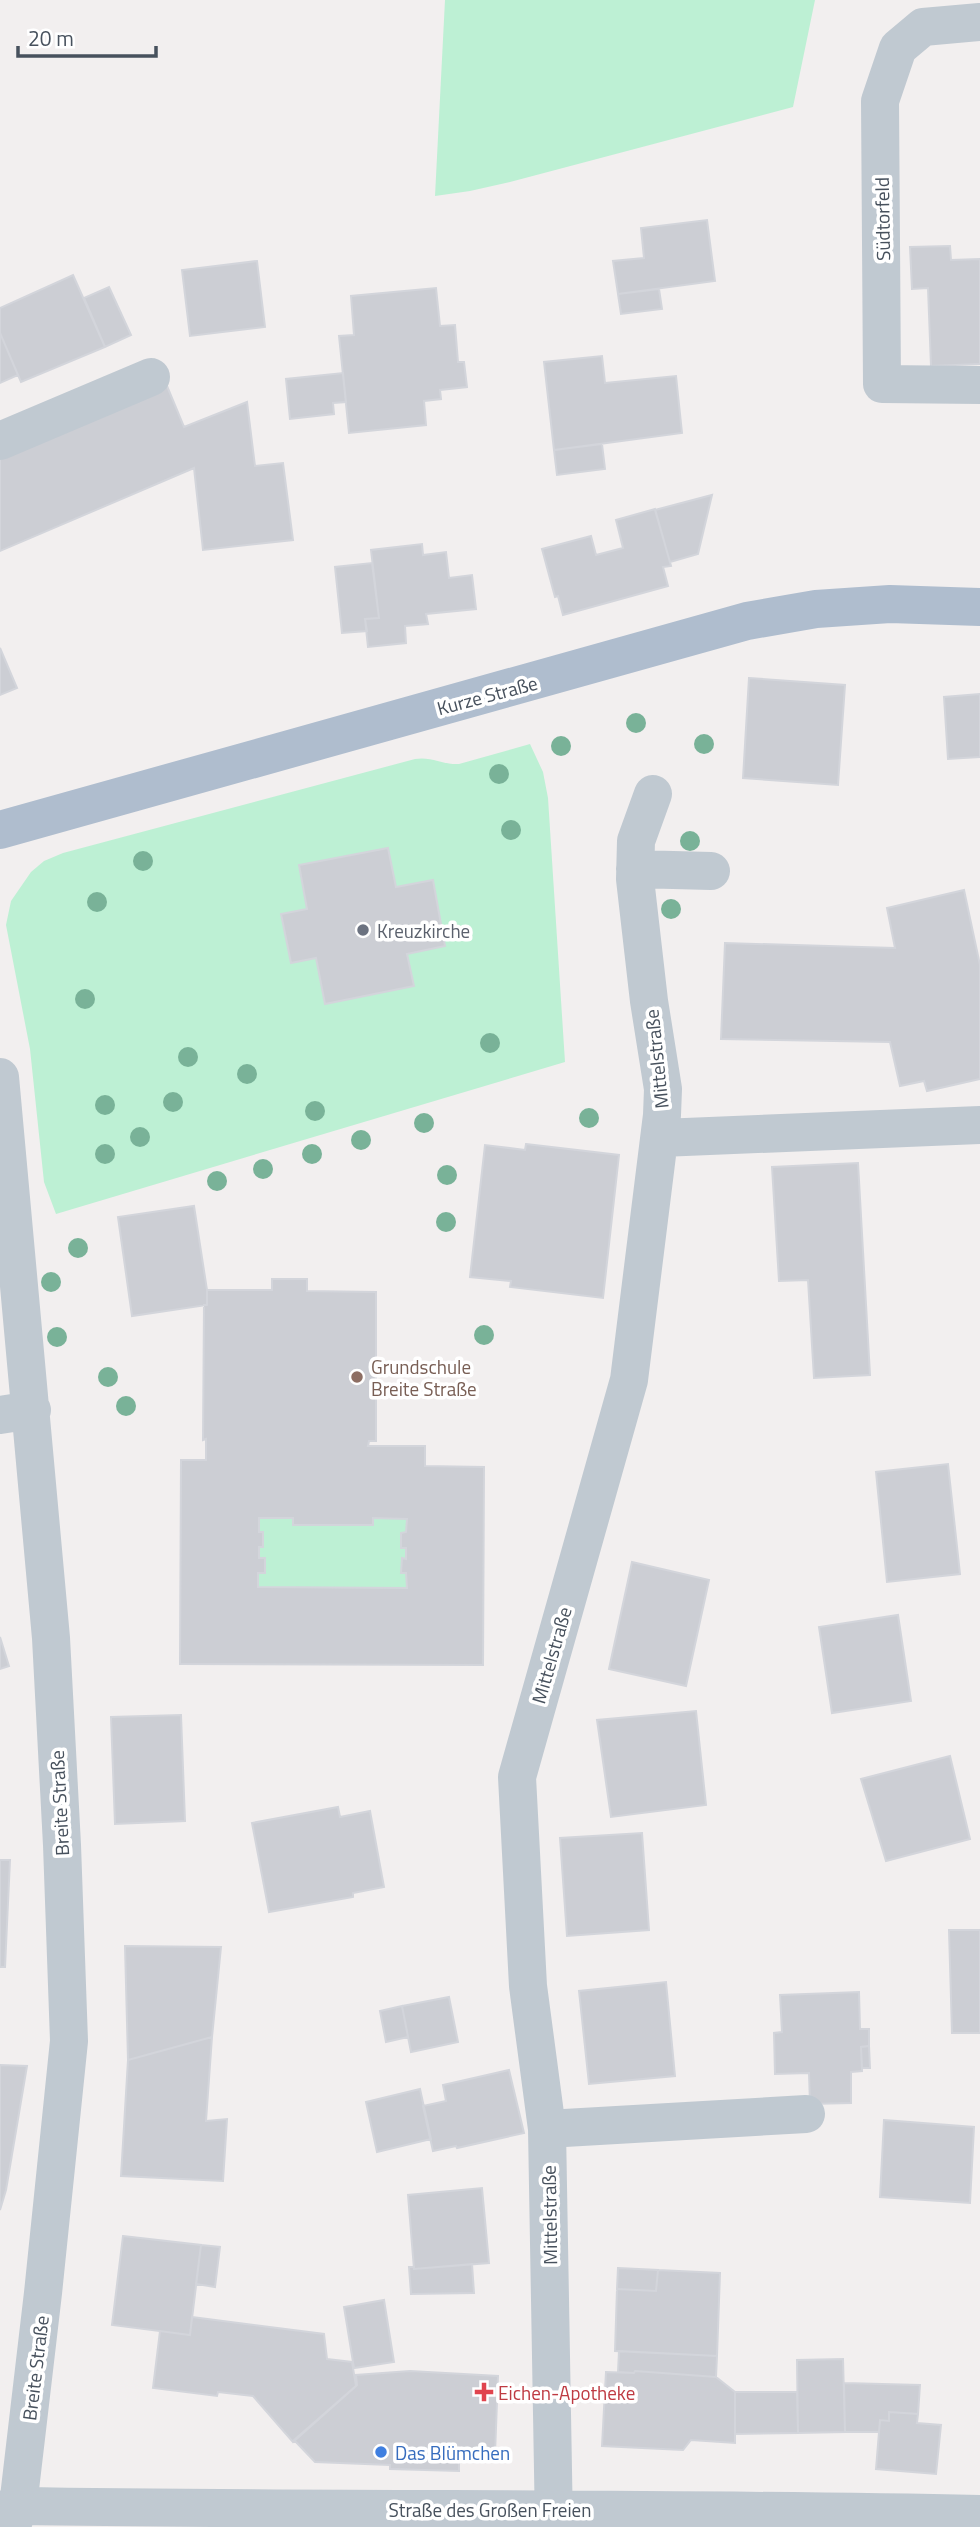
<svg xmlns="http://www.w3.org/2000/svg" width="980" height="2527" font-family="'Titillium Web',sans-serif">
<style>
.green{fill:#bdf0d4}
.building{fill:#ccced4;stroke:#d3d5db;stroke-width:2;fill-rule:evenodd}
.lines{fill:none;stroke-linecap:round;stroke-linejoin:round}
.minor{stroke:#c0c9d1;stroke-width:38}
.major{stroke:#afbdce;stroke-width:38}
.tree{fill:#79b298}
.worship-dot{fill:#6b7280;stroke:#fff;stroke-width:2.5}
.education-dot{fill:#8d6e63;stroke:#fff;stroke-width:2.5}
.health-dot{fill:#e0444e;stroke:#fff;stroke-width:2.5}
.shop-dot{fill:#3f7fe0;stroke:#fff;stroke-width:2.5}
.labels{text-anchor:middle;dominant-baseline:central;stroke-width:7;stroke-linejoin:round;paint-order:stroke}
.street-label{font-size:19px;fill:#47515d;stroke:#fff}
.worship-label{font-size:19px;fill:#5b616d;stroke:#fff;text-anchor:start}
.education-label{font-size:19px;fill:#785e54;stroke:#fff;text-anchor:start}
.health-label{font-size:19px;fill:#be3a42;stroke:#fff;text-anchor:start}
.shop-label{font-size:19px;fill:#366cbe;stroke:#fff;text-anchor:start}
</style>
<rect width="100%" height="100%" fill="#f2efef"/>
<path class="green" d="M 445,0 L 815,0 L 793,107 L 510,182 L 470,191 L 435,196 Z
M 530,744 L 543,772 L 548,798 L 565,1062 L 56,1214 L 44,1182 L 30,1049 L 6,925 L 11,901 L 31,872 L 44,861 L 63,853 L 415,759 C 431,756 443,765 459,764 Z
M 259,1518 L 293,1518 L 294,1525 L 373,1525 L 373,1518 L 407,1519 L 406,1532 L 401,1533 L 401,1547 L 406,1548 L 406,1559 L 402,1559 L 401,1573 L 406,1573 L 407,1588 L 258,1587 L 258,1573 L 264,1558 L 259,1558 L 259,1547 L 263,1547 L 263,1532 L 259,1532 Z"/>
<path class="building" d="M 707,220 L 715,281 L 618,294 L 613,261 L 644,258 L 641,228 Z
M 950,246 L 951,260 L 980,259 L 980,364 L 931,366 L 928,288 L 912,289 L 910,247 Z
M 257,261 L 265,327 L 190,336 L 182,270 Z
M 73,275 L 105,347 L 21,382 L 0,333 L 0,308 Z
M 109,287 L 131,335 L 105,347 L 84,298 Z
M 436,288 L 440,326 L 455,325 L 458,362 L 464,362 L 467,387 L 440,390 L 441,399 L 424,401 L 426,425 L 349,433 L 339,336 L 354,335 L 351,296 Z
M 659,289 L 662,309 L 621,314 L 618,294 Z
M 0,333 L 18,375 L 0,383 Z
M 602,356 L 605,383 L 676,376 L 682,433 L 554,450 L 544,362 Z
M 343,373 L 346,402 L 333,403 L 334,414 L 290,419 L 286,379 Z
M 167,386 L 184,427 L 247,402 L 255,466 L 283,463 L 293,540 L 203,550 L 194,468 L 0,551 L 0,457 Z
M 602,444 L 605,469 L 557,475 L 554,450 Z
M 712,495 L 698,554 L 670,562 L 655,510 Z
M 655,509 L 671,566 L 663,567 L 668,586 L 563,615 L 558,596 L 555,597 L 542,549 L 591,536 L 596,555 L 623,548 L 616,520 Z
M 422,544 L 423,555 L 446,552 L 449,578 L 472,575 L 476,609 L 426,614 L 428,624 L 405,626 L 406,643 L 368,647 L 365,619 L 379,618 L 371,550 Z
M 372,563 L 379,618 L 365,619 L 367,631 L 342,633 L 335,567 Z
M 0,648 L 17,688 L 0,695 Z
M 749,678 L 845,685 L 838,785 L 743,778 Z
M 980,694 L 980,757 L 948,759 L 944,697 Z
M 388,848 L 396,887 L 433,880 L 445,946 L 407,954 L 414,986 L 325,1004 L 316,958 L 291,963 L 281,914 L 307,909 L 299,865 Z
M 964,890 L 980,965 L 980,1079 L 927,1091 L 924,1081 L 900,1086 L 890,1042 L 721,1039 L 725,943 L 895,948 L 887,908 Z
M 526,1144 L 619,1155 L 603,1298 L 510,1287 L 511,1281 L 470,1277 L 485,1145 L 525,1150 Z
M 858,1163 L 870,1375 L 814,1378 L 808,1280 L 779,1281 L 772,1167 Z
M 194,1206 L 207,1290 L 207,1305 L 132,1316 L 118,1217 Z
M 272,1279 L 307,1279 L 307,1291 L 376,1292 L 376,1441 L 369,1441 L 368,1446 L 425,1446 L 425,1466 L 484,1467 L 483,1665 L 180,1664 L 181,1460 L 206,1460 L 206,1439 L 203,1440 L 204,1305 L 207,1305 L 207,1290 L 272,1290 ZM 259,1518 L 293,1518 L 293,1525 L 373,1525 L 373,1518 L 407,1519 L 406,1532 L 401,1533 L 401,1548 L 406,1548 L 406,1559 L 402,1558 L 401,1573 L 406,1573 L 407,1588 L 258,1587 L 258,1573 L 265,1573 L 265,1558 L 259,1558 L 259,1547 L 263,1547 L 263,1532 L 259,1532 Z
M 948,1464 L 960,1574 L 887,1582 L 876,1472 Z
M 632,1562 L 709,1580 L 686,1686 L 609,1669 Z
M 898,1615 L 911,1701 L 832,1713 L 819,1627 Z
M 0,1637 L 9,1666 L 0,1669 Z
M 696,1711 L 706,1805 L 611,1817 L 597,1720 Z
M 181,1715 L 185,1821 L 115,1824 L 111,1717 Z
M 950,1756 L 970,1839 L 886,1861 L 861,1779 Z
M 338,1807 L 340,1817 L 370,1811 L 384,1887 L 353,1893 L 353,1897 L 269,1912 L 252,1823 Z
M 642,1833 L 649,1930 L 567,1936 L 560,1838 Z
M 0,1860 L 10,1860 L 5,1967 L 0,1967 Z
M 949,1930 L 980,1930 L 980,2033 L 952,2033 Z
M 125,1946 L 221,1947 L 212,2037 L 128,2060 Z
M 666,1982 L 675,2076 L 589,2084 L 579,1991 Z
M 859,1992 L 860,2029 L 869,2029 L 869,2046 L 861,2047 L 862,2071 L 851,2072 L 851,2103 L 810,2104 L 809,2073 L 775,2074 L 774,2033 L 782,2032 L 780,1995 Z
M 449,1997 L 458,2042 L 411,2052 L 402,2006 Z
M 402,2006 L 408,2037 L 386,2042 L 380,2011 Z
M 212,2037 L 206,2121 L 227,2119 L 223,2181 L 121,2176 L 128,2060 Z
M 869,2046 L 870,2068 L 862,2068 L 861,2047 Z
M 0,2065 L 27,2066 L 6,2190 L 0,2210 Z
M 509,2070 L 524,2133 L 457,2148 L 456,2146 L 433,2151 L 423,2106 L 446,2101 L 443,2085 Z
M 420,2089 L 431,2139 L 377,2152 L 366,2102 Z
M 884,2120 L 974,2127 L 970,2203 L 880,2197 Z
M 482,2188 L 489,2263 L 414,2269 L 408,2195 Z
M 123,2236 L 201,2245 L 190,2335 L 112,2325 Z
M 201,2245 L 220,2247 L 215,2287 L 196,2284 Z
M 472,2264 L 474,2293 L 411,2294 L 409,2267 L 414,2267 L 414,2269 Z
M 618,2268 L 658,2270 L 656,2291 L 617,2289 Z
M 658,2270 L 720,2273 L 717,2356 L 615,2351 L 617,2289 L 656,2291 Z
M 384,2300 L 394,2362 L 354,2368 L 344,2307 Z
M 192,2317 L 324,2334 L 327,2359 L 352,2362 L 356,2386 L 293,2442 L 253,2396 L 218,2392 L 217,2396 L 153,2388 L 160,2331 L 190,2335 Z
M 619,2351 L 717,2356 L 716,2377 L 635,2371 L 634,2373 L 618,2372 Z
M 843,2359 L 845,2432 L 798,2433 L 797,2360 Z
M 410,2371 L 498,2376 L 495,2454 L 459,2454 L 459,2471 L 390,2469 L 390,2465 L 315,2462 L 294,2440 L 357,2385 L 356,2375 Z
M 635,2371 L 716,2377 L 735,2392 L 735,2443 L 691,2440 L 683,2450 L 602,2446 L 606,2372 L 634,2373 Z
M 844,2383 L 920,2385 L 918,2414 L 889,2412 L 889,2421 L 880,2420 L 879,2432 L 845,2432 Z
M 735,2392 L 797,2392 L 798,2433 L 735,2434 Z
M 889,2412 L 918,2414 L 917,2423 L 941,2425 L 936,2474 L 876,2469 L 880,2420 L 889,2421 Z"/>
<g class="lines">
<path class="minor" d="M 980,22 L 923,27 L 898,48 L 880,101 L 882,384 L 980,385
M 0,441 L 151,377
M 635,869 L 711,871
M 0,1077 L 51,1638 L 62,1845 L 69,2041 L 43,2293 L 18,2506 L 12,2527
M 661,1138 L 980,1125
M 0,1415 L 32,1410
M 547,2129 L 806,2114
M 0,2510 L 18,2506 C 339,2511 659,2507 980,2514
M 554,2527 L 547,2129 L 528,1986 L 517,1777 L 629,1380 L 662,1115 L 663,1089 L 649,1001 L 635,879 L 636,841 L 653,794"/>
<path class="major" d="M 0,830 L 747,621 L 816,609 L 890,604 L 980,607"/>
</g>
<g class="tree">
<circle cx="636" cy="723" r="10"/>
<circle cx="704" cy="744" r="10"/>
<circle cx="561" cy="746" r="10"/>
<circle cx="499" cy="774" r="10"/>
<circle cx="511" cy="830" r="10"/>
<circle cx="690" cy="841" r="10"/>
<circle cx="143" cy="861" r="10"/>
<circle cx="97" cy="902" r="10"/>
<circle cx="671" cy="909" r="10"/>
<circle cx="85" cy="999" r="10"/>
<circle cx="490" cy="1043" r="10"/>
<circle cx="188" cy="1057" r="10"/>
<circle cx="247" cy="1074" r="10"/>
<circle cx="173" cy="1102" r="10"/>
<circle cx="105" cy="1105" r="10"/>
<circle cx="315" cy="1111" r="10"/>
<circle cx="589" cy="1118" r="10"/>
<circle cx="424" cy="1123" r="10"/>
<circle cx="140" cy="1137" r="10"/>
<circle cx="361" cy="1140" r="10"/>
<circle cx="105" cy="1154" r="10"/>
<circle cx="312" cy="1154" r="10"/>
<circle cx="263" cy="1169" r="10"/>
<circle cx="447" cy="1175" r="10"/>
<circle cx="217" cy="1181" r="10"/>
<circle cx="446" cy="1222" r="10"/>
<circle cx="78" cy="1248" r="10"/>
<circle cx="51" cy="1282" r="10"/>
<circle cx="484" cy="1335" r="10"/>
<circle cx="57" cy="1337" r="10"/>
<circle cx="108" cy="1377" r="10"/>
<circle cx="126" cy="1406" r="10"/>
</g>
<circle class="worship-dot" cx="363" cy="930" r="7"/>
<circle class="education-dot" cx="357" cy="1377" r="7"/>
<path class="health-dot" d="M480.5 2381.5h7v7h7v7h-7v7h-7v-7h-7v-7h7z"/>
<circle class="shop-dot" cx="381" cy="2452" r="7"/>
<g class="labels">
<g class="street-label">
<text transform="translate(882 219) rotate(-91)">Südtorfeld</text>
<text transform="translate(487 695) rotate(-15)">Kurze Straße</text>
<text transform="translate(656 1059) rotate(-96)">Mittelstraße</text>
<text transform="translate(551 1655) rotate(-74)">Mittelstraße</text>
<text transform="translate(59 1803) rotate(-93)">Breite Straße</text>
<text transform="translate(549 2215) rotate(-91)">Mittelstraße</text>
<text transform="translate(35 2368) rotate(-83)">Breite Straße</text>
<text x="490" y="2509">Straße des Großen Freien</text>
</g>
<g class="worship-label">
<text x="377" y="930">Kreuzkirche</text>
</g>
<g class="education-label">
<text x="371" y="1366">Grundschule<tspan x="371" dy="22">Breite Straße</tspan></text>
</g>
<g class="health-label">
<text x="498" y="2392">Eichen-Apotheke</text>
</g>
<g class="shop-label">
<text x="395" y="2452">Das Blümchen</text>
</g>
</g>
<path d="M18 46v10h138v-10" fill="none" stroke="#47515d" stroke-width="3.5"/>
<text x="28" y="46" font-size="21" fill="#47515d" stroke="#ffffff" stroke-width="5" paint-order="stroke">20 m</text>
</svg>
